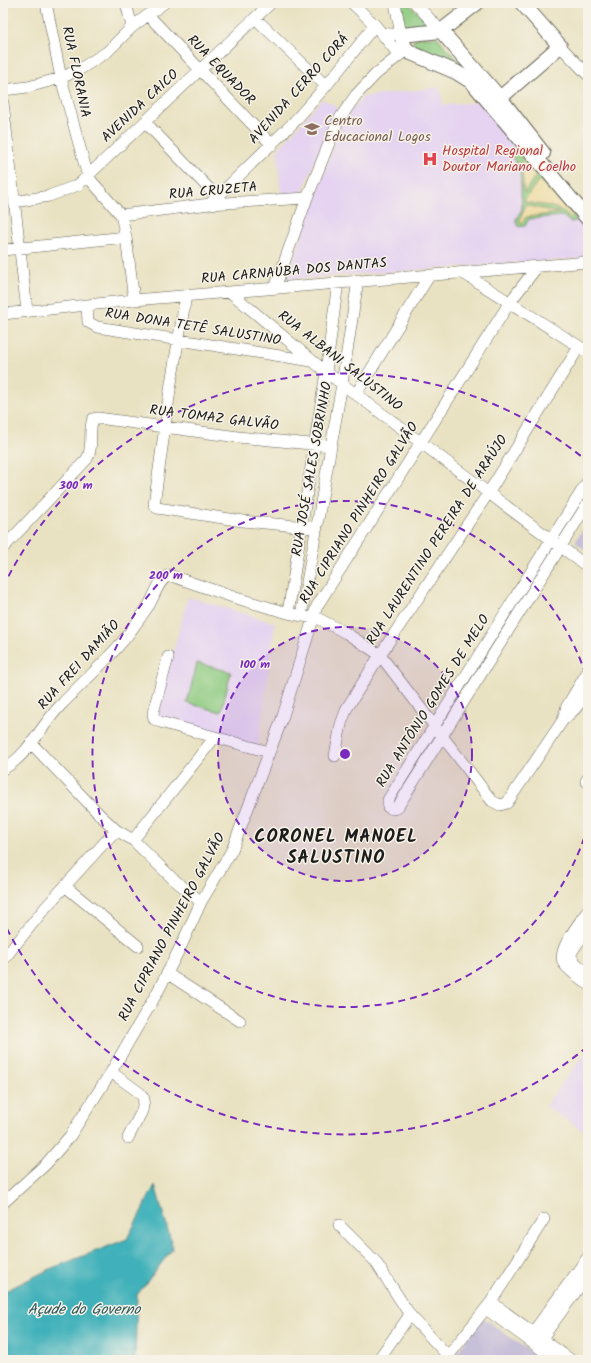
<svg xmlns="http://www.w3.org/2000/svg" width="591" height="1363" font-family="Kalam,sans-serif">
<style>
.built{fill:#e5d3f1}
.industrial{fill:#c7c0d9}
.green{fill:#8dca80;stroke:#54734e}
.sand{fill:#eeda9e;stroke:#857b5d}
.water{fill:#41b1ba;stroke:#2e666b}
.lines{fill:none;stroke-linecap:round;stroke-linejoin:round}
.minor-casing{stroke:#646156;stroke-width:12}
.major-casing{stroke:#646156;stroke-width:16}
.minor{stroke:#fff;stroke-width:11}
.major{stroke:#fff;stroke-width:14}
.ring{fill:none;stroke:#7b2cbf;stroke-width:2;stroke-dasharray:7 5}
.labels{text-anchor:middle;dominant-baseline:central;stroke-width:3;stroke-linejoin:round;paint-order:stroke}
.street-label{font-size:14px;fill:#1c1c1c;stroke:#f7f3e8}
.education-label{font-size:14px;fill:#785e54;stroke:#f7f3e8;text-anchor:start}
.health-label{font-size:14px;fill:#be3a42;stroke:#f7f3e8;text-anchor:start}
.water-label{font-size:15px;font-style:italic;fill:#2b585b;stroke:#f7f3e8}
.district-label{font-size:18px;font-weight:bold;letter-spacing:1px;fill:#1c1c1c;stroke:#f7f3e8}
.centre{fill:#7b2cbf;stroke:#f7f3e8;stroke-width:2}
.ring-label{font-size:12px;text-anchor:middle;font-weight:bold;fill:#7b2cbf;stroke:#f7f3e8;stroke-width:3;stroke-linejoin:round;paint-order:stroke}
</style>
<rect width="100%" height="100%" fill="#f7f3e8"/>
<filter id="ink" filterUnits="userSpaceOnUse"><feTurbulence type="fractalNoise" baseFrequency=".025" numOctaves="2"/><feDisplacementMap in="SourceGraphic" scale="8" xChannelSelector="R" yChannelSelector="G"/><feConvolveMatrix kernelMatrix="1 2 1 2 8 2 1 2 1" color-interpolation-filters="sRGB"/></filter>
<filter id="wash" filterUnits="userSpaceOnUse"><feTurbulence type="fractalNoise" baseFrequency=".012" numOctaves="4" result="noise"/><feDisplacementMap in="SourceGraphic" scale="16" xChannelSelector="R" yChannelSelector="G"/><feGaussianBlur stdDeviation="0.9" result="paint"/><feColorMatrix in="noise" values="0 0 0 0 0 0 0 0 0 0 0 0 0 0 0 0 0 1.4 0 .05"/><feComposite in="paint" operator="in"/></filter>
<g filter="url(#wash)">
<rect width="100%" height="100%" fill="#e9e2c2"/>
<path class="built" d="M 440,87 L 443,105 L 480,102 L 588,226 L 588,258 L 287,279 L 342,121 L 363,97 Z
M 322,99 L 337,107 L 302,193 L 281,195 L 277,151 Z
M 188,597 L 275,623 L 258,749 L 154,722 Z
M 588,1049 L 588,1134 L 545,1106 Z"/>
<path class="industrial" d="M 588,520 L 588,552 L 575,542 Z
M 482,1317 L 542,1360 L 452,1360 Z"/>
<path class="green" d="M 400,3 L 408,3 L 433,28 L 405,32 L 403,13 Z
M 419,37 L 437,37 L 473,78 L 414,47 L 412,42 Z
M 515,146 L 577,215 L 576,221 L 570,222 L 563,216 L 529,219 L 525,226 L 519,227 L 516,223 L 516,219 L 522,209 L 520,169 L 512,157 L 511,150 Z
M 197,663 L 231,672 L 221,712 L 187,703 Z"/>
<path class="sand" d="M 524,161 L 536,175 L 524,193 L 522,169 L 519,164 Z
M 539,180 L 572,214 L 572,217 L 570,218 C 559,205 541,205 525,202 L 525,199 Z
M 526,205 L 559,213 L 526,217 L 521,224 L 520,220 Z"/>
<path class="water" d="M 155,1185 L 173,1248 L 137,1295 L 135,1360 L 3,1360 L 3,1292 L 52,1268 L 127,1239 Z"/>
</g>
<g filter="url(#ink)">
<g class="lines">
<g class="minor-casing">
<path id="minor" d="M 46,3 L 61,78 L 88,177 L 121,215 L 126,237 L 134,300
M 126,3 L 132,27
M 352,3 L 375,25 L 399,55
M 415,3 L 441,31
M 148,15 L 272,145
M 255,18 L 326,86
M 381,33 L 401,35 L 395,3
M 560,46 L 588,75
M 3,90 L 28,87 L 61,78 L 80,69 L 107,52 L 132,27 L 164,3
M 3,103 L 27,311
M 145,122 L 217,197
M 14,202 L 49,196 L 78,185 L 271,3
M 210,204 L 293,123 L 326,86 L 375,25
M 121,215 L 210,204 L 307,198
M 3,250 L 126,237
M 463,273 L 588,352
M 275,288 L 307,198 L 338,121 L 356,95 L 376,74 L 406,50
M 230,292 L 326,372 L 588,567
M 186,296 L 171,383 L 154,505 L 157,508 L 243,521 L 317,528
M 87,306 L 88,322 L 97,327 L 312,361
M 3,314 L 134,300 L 588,262
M 356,394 L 429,276
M 588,481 L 388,800 L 388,807 L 392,809 L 397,808 L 588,503
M 3,548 L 87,459 C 94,447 88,429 93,419 L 98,418 L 238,437 L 331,446
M 288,613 L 326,372 L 338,282
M 301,616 L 342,384 L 358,280
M 168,657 L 153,713 L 154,719 L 160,722 L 269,752
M 563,720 L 567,706 L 588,671
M 31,743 L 100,815 L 116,830 L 133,840 L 172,878 L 201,902
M 335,756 L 341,724 L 347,708 L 380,655 L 489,492 L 579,347
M 3,769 C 29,755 40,727 60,706 C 83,681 109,660 130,632 C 136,624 143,614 149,605 C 155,595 158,581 169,575 L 236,598 L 288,613 L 319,619 L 346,633 L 380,655 L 492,801 L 500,805 L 507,803 L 563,720 L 575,709 L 588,692
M 586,781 L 588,778
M 133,840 L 215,737
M 66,887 L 138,946
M 588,910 C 581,922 555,951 564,964 C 570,972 580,978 588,984
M 588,928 L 571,953 C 570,962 581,967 588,973
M 3,960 L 45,908 L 116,830
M 168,974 L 240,1021
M 111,1072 L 140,1093 L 144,1099 L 142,1111 L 128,1138
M 3,1203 L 46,1164 L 70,1136 L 111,1072 L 157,993 L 182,944 L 201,902 L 232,850 L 282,719 L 317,606 L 510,302 L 537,267
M 339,1225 L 375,1261 L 410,1315 L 448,1356
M 491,1302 L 571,1360
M 486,1309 L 556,1360
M 528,1339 L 588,1257
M 537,1345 L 588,1275
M 378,1360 L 410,1315
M 445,1360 L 491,1302 L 544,1219"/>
</g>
<g class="major-casing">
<path id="major" d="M 477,3 L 441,31 L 401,35 L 405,48 L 411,53 L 456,72 L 472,82 L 588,219
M 441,31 L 500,98 L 543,153
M 500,98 L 560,46 L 522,3"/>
</g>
<use href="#minor" class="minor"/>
<use href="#major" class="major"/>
</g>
</g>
<circle cx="345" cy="754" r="127" fill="#7b2cbf" fill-opacity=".12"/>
<g class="ring">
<circle cx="345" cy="754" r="127"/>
<path d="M588 826A253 253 0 1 1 588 682"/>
<path d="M587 1047A380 380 0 0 1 3 921M3 587A380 380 0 0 1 587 461"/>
</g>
<defs>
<g id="school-bare" transform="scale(1.2)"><path d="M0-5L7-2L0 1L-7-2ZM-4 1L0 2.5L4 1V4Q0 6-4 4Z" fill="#8d6e63" stroke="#f7f3e8" stroke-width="2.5" paint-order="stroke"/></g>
<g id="hospital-bare" transform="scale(1.2)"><path d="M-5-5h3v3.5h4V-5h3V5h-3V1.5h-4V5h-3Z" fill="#e0444e" stroke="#f7f3e8" stroke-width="2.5" paint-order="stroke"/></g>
</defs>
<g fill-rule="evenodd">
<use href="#school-bare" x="312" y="129"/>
<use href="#hospital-bare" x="430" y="159"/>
</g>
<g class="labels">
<g class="street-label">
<text transform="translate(221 70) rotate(46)">RUA EQUADOR</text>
<text transform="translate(76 72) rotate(78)">RUA FLORANIA</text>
<text transform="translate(299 89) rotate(-48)">AVENIDA CERRO CORÁ</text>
<text transform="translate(140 106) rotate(-43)">AVENIDA CAICO</text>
<text transform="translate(213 191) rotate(-5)">RUA CRUZETA</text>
<text transform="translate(294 271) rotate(-5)">RUA CARNAÚBA DOS DANTAS</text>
<text transform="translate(193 327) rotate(9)">RUA DONA TETÊ SALUSTINO</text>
<text transform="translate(340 361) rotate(38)">RUA ALBANI SALUSTINO</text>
<text transform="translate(214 418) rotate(7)">RUA TOMAZ GALVÃO</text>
<text transform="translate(312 469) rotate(-80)">RUA JOSÉ SALES SOBRINHO</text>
<text transform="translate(359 513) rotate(-58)">RUA CIPRIANO PINHEIRO GALVÃO</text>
<text transform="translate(437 540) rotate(-57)">RUA LAURENTINO PEREIRA DE ARAÚJO</text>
<text transform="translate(79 665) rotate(-48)">RUA FREI DAMIÃO</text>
<text transform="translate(433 701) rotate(-58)">RUA ANTÔNIO GOMES DE MELO</text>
<text transform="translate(172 927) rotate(-62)">RUA CIPRIANO PINHEIRO GALVÃO</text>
</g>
<g class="education-label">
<text x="324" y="121">Centro<tspan x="324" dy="16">Educacional Logos</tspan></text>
</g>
<g class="health-label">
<text x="442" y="151">Hospital Regional<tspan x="442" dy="16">Doutor Mariano Coelho</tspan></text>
</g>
<g class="water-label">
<text x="84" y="1310">Açude do Governo</text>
</g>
<g class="district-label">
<text x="336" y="837">CORONEL MANOEL<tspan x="336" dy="21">SALUSTINO</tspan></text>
</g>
</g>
<circle cx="345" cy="754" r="6" class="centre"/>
<g class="ring-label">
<text x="76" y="489">300 m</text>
<text x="166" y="579">200 m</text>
<text x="255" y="668">100 m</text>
</g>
<rect width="591" height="1363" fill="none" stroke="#f7f3e8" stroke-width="16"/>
</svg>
